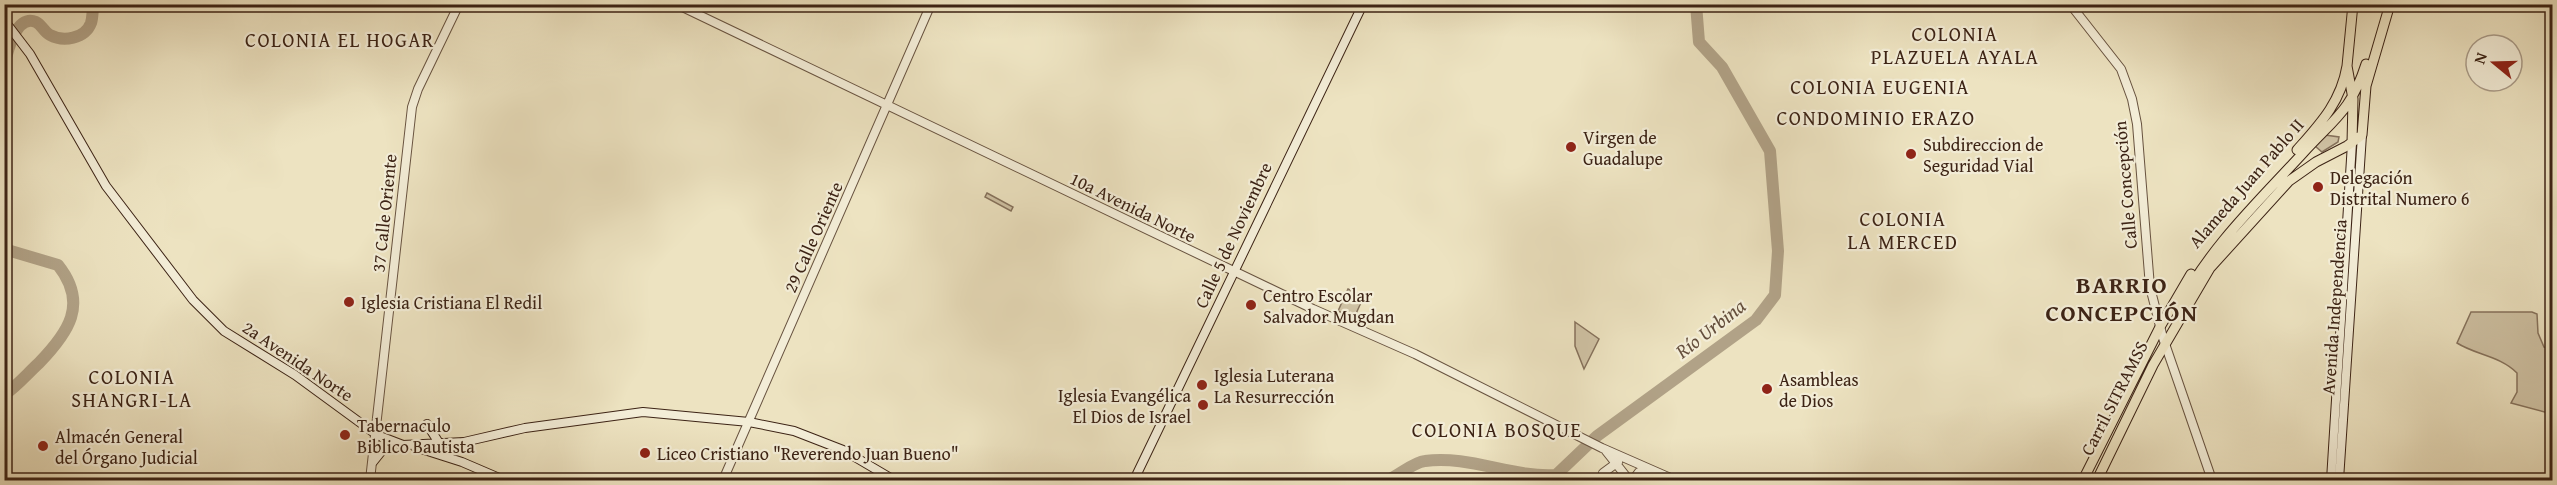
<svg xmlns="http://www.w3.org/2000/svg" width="2557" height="485" font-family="'Gentium Book Plus',serif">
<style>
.green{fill:#cfc2a4;stroke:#86725c;stroke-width:1.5}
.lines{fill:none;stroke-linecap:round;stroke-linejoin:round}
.river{stroke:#b1a287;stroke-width:12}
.tertiary-casing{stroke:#685340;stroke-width:10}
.secondary-casing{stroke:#3c2315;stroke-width:10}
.primary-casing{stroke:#3c2315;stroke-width:11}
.tertiary{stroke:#f3edd7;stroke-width:8}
.secondary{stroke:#f3edd7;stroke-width:8}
.primary{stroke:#ede3c1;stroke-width:9}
.poi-dot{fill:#8f2418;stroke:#f3edd7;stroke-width:2}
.labels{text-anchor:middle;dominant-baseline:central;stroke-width:4.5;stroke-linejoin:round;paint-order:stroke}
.poi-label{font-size:18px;fill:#3c2315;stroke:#f3edd7;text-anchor:start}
.street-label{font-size:18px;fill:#3c2315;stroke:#f3edd7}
.neighbourhood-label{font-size:20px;letter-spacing:1.5px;fill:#3c2315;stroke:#f3edd7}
.water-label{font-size:20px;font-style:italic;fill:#654f3d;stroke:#f3edd7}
.district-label{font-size:24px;font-weight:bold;letter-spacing:1.5px;fill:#3c2315;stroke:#f3edd7}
</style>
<rect width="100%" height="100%" fill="#ede3c1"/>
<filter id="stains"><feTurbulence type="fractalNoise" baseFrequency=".00333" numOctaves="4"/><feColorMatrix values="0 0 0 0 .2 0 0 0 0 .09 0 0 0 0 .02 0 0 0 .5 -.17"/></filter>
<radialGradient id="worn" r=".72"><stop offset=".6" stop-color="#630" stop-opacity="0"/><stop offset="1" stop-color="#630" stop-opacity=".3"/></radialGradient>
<path class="green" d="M 2325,135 L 2339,137 L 2338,142 L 2322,152 L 2315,146 Z
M 987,193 L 1013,207 L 1011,211 L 985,197 Z
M 1348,289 L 1364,296 L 1354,318 L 1338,311 Z
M 2471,312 L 2532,312 L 2537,314 L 2538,333 L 2544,347 L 2552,349 L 2552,414 L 2511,403 L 2517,392 L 2517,373 C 2500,356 2476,355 2457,343 Z
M 1575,322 L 1599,339 L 1584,369 L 1575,346 Z"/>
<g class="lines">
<path class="river" d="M 4,66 C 7,53 16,13 36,22 C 42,25 44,32 50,35 C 63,42 85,39 91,23 C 93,17 92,10 94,4
M 4,249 L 58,265 C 89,304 68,333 39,363 C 27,374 17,386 4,395
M 1388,480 C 1399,475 1414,462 1425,461 C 1470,455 1512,478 1556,475 L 1597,436 L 1756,320 L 1775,295 L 1778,251 L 1770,151 L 1722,67 L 1699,42 L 1696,4"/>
<g class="tertiary-casing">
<path id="tertiary" d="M 676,4 L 1313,309 L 1415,354 L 1602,448 L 1675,480
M 2070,4 L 2121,69 L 2132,99 L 2137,124 L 2150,287 L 2163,338 L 2212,480
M 1606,451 L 1629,480
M 1603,473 L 1618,462
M 370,480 L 412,107 L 418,89 L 459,4
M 723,480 L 931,4
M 1633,480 L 1639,472 L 1649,469"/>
</g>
<g class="secondary-casing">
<path id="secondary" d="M 4,20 L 30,54 L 106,186 L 193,300 L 224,331 L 295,375 L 377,435 L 403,445 L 464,442 L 525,428 L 643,412 L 749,422 L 794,431 L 843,450 L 894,480
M 427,424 L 439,443
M 415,447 L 462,462 L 504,480
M 373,462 L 385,447 L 394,442
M 1134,480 L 1363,4
M 2331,480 L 2352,143
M 2339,480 L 2362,135"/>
</g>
<g class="primary-casing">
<path id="primary" d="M 2352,143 L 2353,99 L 2347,66 L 2353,4
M 2297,150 C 2320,124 2341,102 2347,66
M 2179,307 C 2209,248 2259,201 2303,153 C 2335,118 2351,111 2366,64
M 2083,480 L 2160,327 L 2191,274
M 2097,480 L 2153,365 L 2210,268 L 2289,181 L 2316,162 L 2347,146 L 2362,135 L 2366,86 L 2390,4"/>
</g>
<use href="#tertiary" class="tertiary"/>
<use href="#secondary" class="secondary"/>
<use href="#primary" class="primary"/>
</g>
<g class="poi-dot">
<circle cx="1571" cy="147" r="6"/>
<circle cx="1911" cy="154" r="6"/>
<circle cx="2318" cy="187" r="6"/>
<circle cx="349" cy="302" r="6"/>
<circle cx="1251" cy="305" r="6"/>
<circle cx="1202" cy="385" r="6"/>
<circle cx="1767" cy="389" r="6"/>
<circle cx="1203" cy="405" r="6"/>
<circle cx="345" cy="435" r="6"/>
<circle cx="43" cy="446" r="6"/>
<circle cx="645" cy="453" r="6"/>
</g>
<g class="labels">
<g class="poi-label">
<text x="1583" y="137">Virgen de<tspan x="1583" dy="21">Guadalupe</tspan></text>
<text x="1923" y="144">Subdireccion de<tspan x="1923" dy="21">Seguridad Vial</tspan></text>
<text x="2330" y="177">Delegación<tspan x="2330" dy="21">Distrital Numero 6</tspan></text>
<text x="1263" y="295">Centro Escolar<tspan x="1263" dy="21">Salvador Mugdan</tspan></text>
<text x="361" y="302">Iglesia Cristiana El Redil</text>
<text x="1214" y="375">Iglesia Luterana<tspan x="1214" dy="21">La Resurrección</tspan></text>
<text x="1779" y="379">Asambleas<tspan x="1779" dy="21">de Dios</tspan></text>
<text x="1191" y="395" text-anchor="end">Iglesia Evangélica<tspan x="1191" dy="21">El Dios de Israel</tspan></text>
<text x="357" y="425">Tabernaculo<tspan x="357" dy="21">Biblico Bautista</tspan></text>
<text x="55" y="436">Almacén General<tspan x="55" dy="21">del Órgano Judicial</tspan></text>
<text x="657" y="453">Liceo Cristiano "Reverendo Juan Bueno"</text>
</g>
<g class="street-label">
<text transform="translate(2246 183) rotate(-49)">Alameda Juan Pablo II</text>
<text transform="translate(2125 185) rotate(-95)">Calle Concepción</text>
<text transform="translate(1133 207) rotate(26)">10a Avenida Norte</text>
<text transform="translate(384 213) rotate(-84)">37 Calle Oriente</text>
<text transform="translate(1233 235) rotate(-65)">Calle 5 de Noviembre</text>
<text transform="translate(813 237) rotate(-66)">29 Calle Oriente</text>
<text transform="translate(2334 307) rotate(-86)">Avenida Independencia</text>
<text transform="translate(298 361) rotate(34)">2a Avenida Norte</text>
<text transform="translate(2114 398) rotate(-63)">Carril SITRAMSS</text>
</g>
<g class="neighbourhood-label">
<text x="1955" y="33">COLONIA<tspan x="1955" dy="23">PLAZUELA AYALA</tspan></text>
<text x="340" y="39">COLONIA EL HOGAR</text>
<text x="1880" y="86">COLONIA EUGENIA</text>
<text x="1876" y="117">CONDOMINIO ERAZO</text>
<text x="1903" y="218">COLONIA<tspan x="1903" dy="23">LA MERCED</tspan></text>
<text x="132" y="376">COLONIA<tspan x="132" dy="23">SHANGRI-LA</tspan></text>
<text x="1497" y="429">COLONIA BOSQUE</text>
</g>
<g class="water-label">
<text transform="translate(1710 328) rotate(-38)">Río Urbina</text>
</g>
<g class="district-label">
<text x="2122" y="284">BARRIO<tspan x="2122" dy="28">CONCEPCIÓN</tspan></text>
</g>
</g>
<rect width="2557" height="485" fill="none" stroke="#ede3c1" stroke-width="24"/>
<rect x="6" y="6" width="2545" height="473" fill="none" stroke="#3c2315" stroke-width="3"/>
<rect x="12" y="12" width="2533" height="461" fill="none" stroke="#3c2315" stroke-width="1.5"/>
<g transform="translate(2494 63) rotate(289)"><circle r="28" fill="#f3edd7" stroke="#aa9c89" stroke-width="1.5"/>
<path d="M0-4.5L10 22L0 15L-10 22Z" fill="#8f2418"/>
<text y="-9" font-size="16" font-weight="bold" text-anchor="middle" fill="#3c2315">N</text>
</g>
<rect width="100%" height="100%" filter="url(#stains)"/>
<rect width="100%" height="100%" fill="url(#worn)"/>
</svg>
